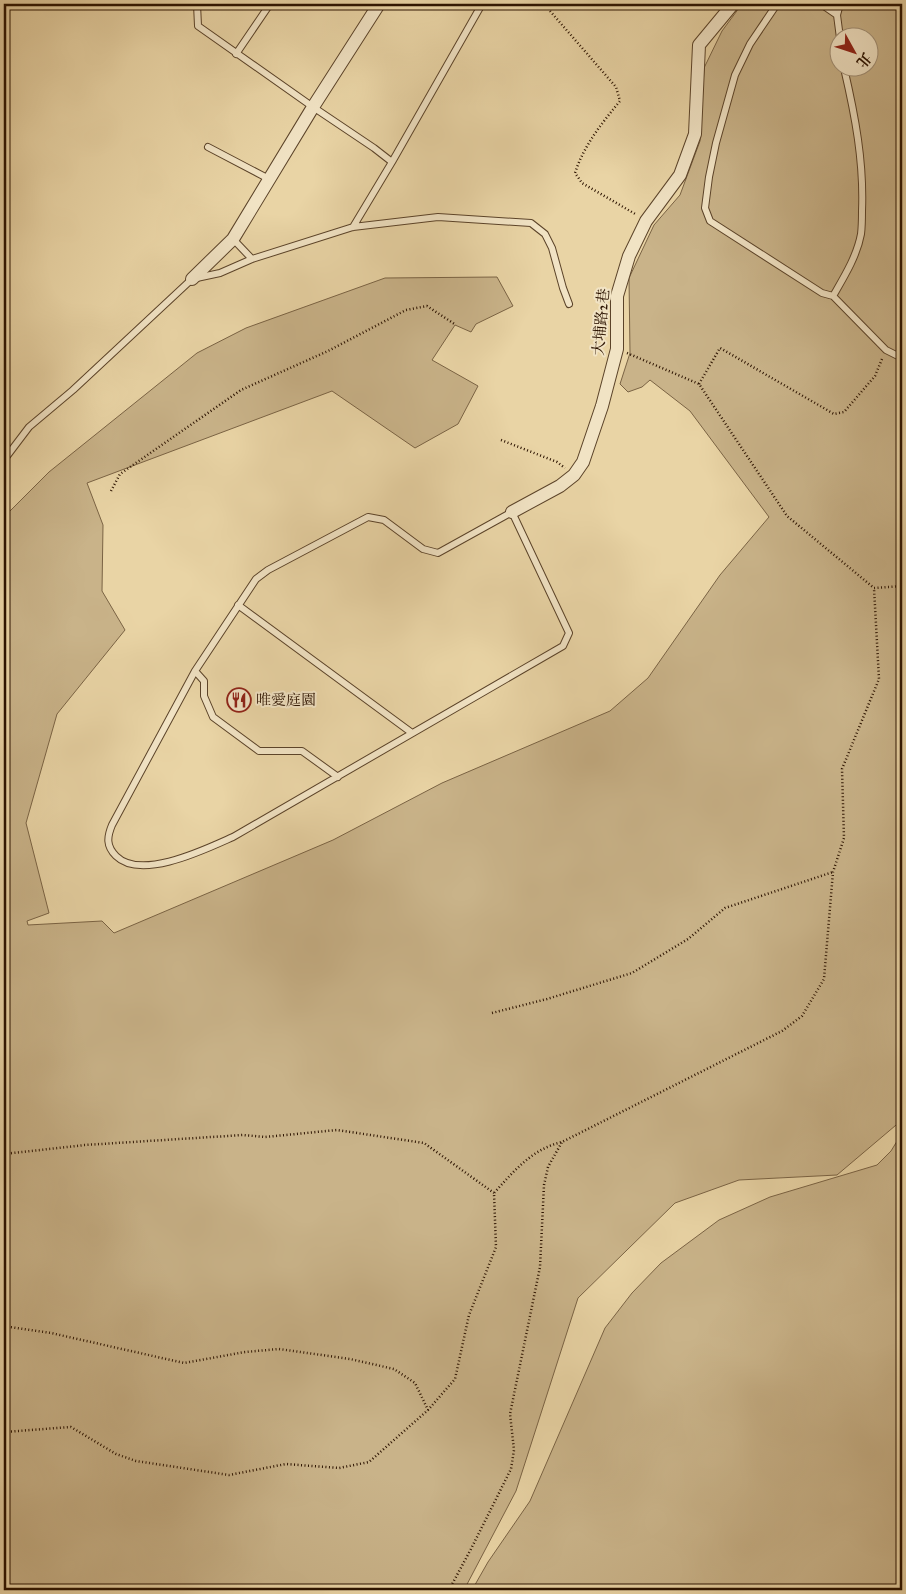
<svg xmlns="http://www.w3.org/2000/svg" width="906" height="1594" font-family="'IM FELL Great Primer','Noto Serif TC',serif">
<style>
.green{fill:#c9b389;stroke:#7a6344;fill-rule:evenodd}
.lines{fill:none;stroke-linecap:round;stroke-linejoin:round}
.service-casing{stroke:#5b4329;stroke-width:8}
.minor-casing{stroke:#5b4329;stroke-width:14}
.path{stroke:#2c1300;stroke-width:2.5;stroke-dasharray:1 2.5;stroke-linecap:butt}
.service{stroke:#f1e3c4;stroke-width:6}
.minor{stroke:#f1e3c4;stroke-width:12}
.labels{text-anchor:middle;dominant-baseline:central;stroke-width:4;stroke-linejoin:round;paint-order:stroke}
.street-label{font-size:15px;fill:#2c1300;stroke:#f1e3c4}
.poi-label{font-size:15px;fill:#2c1300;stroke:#f1e3c4;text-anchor:start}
</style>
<rect width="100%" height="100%" fill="#e9d4a5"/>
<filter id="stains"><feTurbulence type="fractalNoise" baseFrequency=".004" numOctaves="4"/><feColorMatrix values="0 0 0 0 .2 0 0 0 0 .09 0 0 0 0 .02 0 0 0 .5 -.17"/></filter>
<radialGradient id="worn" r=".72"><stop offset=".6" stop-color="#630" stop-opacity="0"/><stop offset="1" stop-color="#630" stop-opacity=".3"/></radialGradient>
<path class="green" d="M 742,4 L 902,4 L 902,1120 L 837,1175 L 739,1180 L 675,1203 L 578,1298 L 516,1491 L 464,1590 L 4,1590 L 4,517 L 49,472 L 197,353 L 246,328 L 385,278 L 497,277 L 513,306 L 476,324 L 471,332 L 455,325 L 432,360 L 478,386 L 458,424 L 415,448 L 332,391 L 87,483 L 103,525 L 102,591 L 125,630 L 57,714 L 26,823 L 49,913 L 27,921 L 28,925 L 102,921 L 114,933 L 333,840 L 442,783 L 610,711 L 648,678 L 720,575 L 769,517 L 690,411 L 650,380 L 642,387 L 628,392 L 620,384 L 630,353 L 629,278 L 654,225 L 680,195 L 700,141 L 704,68 L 722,31 ZM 838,38 L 868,38 L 868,68 L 838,68 Z
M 902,1133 L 902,1590 L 472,1590 L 488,1562 L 530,1501 L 605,1328 L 632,1293 L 661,1263 L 719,1220 L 770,1197 L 877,1165 L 891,1151 Z"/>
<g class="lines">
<g class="service-casing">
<path id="service" d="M 197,4 L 198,26 L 313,107 L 374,148 L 392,162
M 777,4 L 750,44 L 735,75 L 716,143 L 709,177 L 705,208 L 710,221 L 822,293 L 833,296 C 844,277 857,256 861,234 C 862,226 862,218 862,211 C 864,162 855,115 844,68
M 821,4 L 837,15
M 840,4 L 837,15 L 840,38
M 236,54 L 270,4
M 208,147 L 269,179
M 353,227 L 392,162 L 482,4
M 233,239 L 252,259
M 833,296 L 886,350 L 902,358
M 4,460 L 29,427 L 73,390 L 192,279 L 220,273 L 252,259 L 353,227 L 438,217 L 531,223 L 545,234 L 552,248 L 563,288 L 569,304
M 512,512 L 569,633 L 563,646 L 233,837 C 206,849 141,881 116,856 C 106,846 107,837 112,825 L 195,671 L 256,579 L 268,570 L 368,517 L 384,520 L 423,549 L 438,553 Z
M 238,605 L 412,733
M 195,671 L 204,681 L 204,696 L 213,717 L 259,751 L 302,751 L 338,777"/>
</g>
<g class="minor-casing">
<path id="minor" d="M 192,279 L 233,239 L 313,107 L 379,4
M 512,512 L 560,486 L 574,475 L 583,462 L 602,406 L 617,349 L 617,296 L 629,256 L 646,221 L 680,175 L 695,134 L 699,45 L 733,4"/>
</g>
<path class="path" d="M 550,11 L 616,87 L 620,101 C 602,123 584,145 575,173 L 582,183 L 637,215
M 627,353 L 699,384 L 787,516 L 874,588 L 902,586
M 699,384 L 720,348 L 834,414 L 844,412 L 875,376 L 882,359
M 501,440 L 557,462 L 565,468
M 111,491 L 120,474 L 241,390 L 328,351 L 406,310 L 427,306 L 456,325
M 492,1013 L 547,999 L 632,973 L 688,939 L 725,908 L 833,872
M 4,1154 L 85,1145 L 243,1135 L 265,1137 L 337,1130 L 424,1143 L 494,1193
M 4,1328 L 10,1327 L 51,1333 L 184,1363 L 245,1352 L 279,1349 L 350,1359 L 394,1369 L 415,1383 L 428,1410
M 4,1432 L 71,1427 L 116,1454 L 136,1461 L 229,1475 L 286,1464 L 339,1468 L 369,1462 L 428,1410 L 455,1379 L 469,1315 L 496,1247 L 494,1193 C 514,1171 532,1149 562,1142 L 782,1031 L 802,1016 L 824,979 L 833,872 L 844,838 L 842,769 L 879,679 L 874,588
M 449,1590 L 471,1549 L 511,1469 L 514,1450 L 510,1414 L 540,1267 L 544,1185 L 548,1167 L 562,1142"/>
<use href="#service" class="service"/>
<use href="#minor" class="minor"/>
</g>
<defs>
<g id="restaurant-ring" transform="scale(1.25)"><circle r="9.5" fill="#f1e3c4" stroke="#8f2418" stroke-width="1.5"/><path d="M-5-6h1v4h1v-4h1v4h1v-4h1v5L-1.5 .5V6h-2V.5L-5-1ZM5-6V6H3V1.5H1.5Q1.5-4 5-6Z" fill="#8f2418"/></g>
</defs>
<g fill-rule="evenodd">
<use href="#restaurant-ring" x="239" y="700"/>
</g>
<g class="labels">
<g class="street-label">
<text transform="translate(601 322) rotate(-85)">大埔路2巷</text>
</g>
<g class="poi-label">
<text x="256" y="700">唯愛庭園</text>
</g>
</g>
<rect width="906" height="1594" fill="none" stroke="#e9d4a5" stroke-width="20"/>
<rect x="5" y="5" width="896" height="1584" fill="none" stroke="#2c1300" stroke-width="2.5"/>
<rect x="10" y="10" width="886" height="1574" fill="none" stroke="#2c1300"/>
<g transform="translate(854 52) rotate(130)"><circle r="24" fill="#f1e3c4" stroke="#a29076"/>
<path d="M0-4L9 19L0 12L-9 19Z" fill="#8f2418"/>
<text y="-8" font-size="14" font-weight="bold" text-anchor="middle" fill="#2c1300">北</text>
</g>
<rect width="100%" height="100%" filter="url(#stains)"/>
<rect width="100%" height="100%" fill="url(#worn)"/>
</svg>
